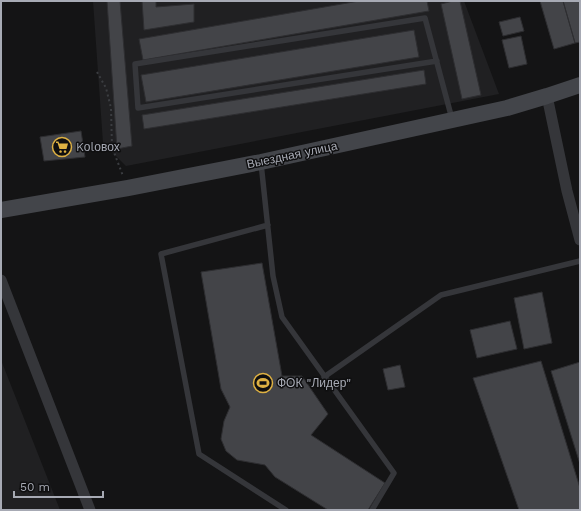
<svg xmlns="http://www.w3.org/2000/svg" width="581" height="511" font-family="'Work Sans',sans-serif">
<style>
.built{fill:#202022}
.building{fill:#434448;stroke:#2e2e31}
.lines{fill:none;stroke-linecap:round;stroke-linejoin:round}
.path{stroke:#3b3d41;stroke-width:2;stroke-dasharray:2 3;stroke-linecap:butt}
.lane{stroke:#35363a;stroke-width:5.5}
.street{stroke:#35363a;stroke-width:11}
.secondary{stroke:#43454a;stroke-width:16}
.labels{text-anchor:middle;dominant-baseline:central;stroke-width:3;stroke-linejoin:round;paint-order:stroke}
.poi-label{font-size:12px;fill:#a7aab4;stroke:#0f0f10;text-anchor:start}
.street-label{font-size:12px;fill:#a7aab4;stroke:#0f0f10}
</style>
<rect width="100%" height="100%" fill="#141415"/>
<path class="built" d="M 93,1 L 464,1 L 499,94 L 126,166 L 103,143 Z
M 1,360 L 60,510 L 1,510 Z"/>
<path class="building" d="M 107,1 L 120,1 L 132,146 L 117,149 Z
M 142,1 L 156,1 L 156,7 L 194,4 L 194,22 L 144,30 Z
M 359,1 L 427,1 L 429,11 L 143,60 L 139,39 Z
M 453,1 L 460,1 L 481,95 L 462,99 L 441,4 Z
M 540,1 L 563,1 L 575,43 L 554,49 Z
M 563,1 L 580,1 L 580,42 L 575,43 Z
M 520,17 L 524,31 L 503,36 L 499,22 Z
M 414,30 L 419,57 L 146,102 L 141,75 Z
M 521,36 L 527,64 L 509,68 L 502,40 Z
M 424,70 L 426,84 L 144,129 L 142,115 Z
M 81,131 L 85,157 L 44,161 L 40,137 Z
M 262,263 L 282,376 L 302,376 L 328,414 L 311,435 L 385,483 L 368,510 L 328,510 L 275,477 L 265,465 L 237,460 L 226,451 L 221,439 L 224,421 L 230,407 L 221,389 L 201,272 Z
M 542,292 L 552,343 L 524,349 L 514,298 Z
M 510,321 L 517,349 L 477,358 L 470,330 Z
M 541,361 L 580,488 L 580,510 L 519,510 L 473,378 Z
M 580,362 L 580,464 L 551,371 Z
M 400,365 L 405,387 L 388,390 L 383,369 Z"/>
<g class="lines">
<path class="path" d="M 97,72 L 106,88 L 111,108 L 112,147 L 123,176"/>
<path class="lane" d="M 437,61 L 138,108 L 135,64 L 425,18 L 452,119
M 261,163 L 273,276 L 282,317 L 394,473 L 372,510
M 268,225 L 161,254 L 199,454 L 286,510
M 324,377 L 441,295 L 580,261"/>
<path class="street" d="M 547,96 L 567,191 L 580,240
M 1,280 L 90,510"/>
<path class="secondary" d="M 1,210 L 128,188 L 261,162 L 507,108 L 547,96 L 580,85"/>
</g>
<defs>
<g id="supermarket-ring" transform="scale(1)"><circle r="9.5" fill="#0f0f10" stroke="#deb143" stroke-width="1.5"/><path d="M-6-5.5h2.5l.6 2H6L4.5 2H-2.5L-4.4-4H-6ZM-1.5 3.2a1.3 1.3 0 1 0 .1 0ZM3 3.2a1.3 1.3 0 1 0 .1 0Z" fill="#deb143"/></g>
<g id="stadium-ring" transform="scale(1)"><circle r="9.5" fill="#0f0f10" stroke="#deb143" stroke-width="1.5"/><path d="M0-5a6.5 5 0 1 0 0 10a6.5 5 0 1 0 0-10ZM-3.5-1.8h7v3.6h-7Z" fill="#deb143"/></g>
</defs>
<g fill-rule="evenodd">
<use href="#supermarket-ring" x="62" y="147"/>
<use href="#stadium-ring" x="263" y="383"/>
</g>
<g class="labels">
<g class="poi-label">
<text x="76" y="147">Kоlовох</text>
<text x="277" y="383">ФОК "Лидер"</text>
</g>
<g class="street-label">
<text transform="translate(292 155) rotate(-12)">Выездная улица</text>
</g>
</g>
<rect width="581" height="511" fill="none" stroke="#a7aab4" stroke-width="4"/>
<path d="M14 491v6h89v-6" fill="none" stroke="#a7aab4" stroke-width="2"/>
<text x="20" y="491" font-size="12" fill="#a7aab4" stroke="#0f0f10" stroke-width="3" paint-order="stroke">50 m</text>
</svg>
